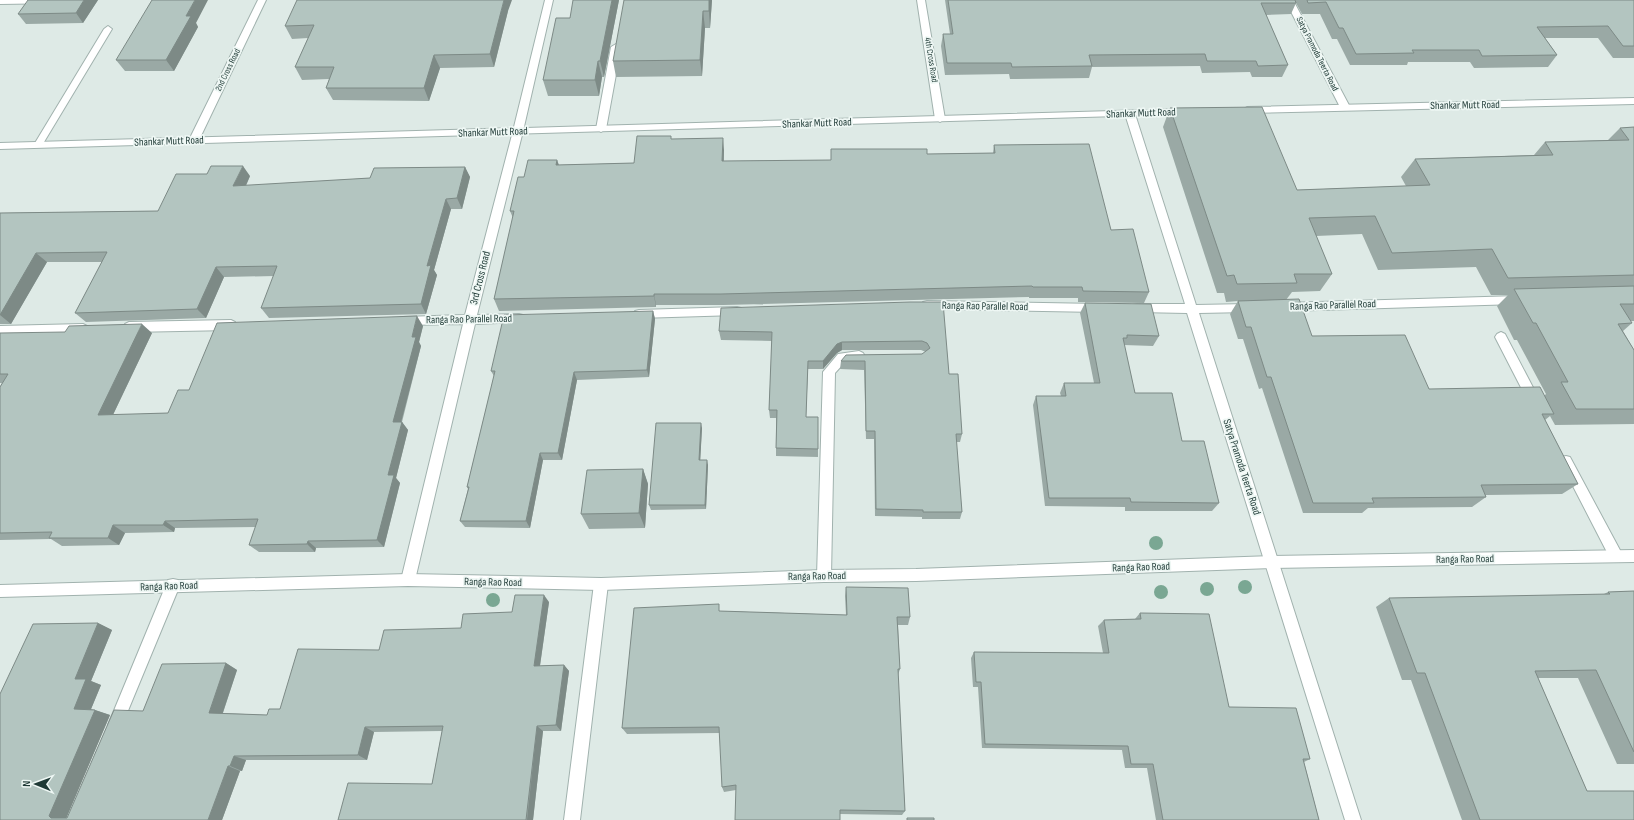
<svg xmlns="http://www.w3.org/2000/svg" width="1634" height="820" font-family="'Sofia Sans Condensed',sans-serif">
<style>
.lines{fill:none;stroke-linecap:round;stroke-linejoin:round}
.service-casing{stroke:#a1b2ae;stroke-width:2}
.minor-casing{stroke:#a1b2ae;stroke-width:2}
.tertiary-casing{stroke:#a1b2ae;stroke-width:2}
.service{fill:#fff;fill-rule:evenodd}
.minor{fill:#fff;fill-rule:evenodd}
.tertiary{fill:#fff;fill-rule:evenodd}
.tree{fill:#7aa793}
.wall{fill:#9aa9a5;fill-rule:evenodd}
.shaded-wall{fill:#7d8a86}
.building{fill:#b3c5c0;stroke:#7d8a86}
.labels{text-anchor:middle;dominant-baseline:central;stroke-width:3.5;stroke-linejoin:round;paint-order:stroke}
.far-street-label{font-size:9px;fill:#1f3a36;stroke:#eef7f4}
.street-label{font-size:11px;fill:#1f3a36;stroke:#eef7f4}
</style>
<rect width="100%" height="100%" fill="#deeae6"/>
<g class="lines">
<g class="service-casing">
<path id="service" d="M 108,26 L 112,29 L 41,147 L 35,147 L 33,145 L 35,143 L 104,29 Z"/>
</g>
<g class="minor-casing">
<path id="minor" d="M 0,0 L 67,0 L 63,3 L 0,4 Z
M 258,0 L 266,0 L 199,140 L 197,142 L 191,142 L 189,140 Z
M 545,0 L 553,0 L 523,131 L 477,315 L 519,314 L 523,315 L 525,318 L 523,321 L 519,322 L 475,324 L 415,580 L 413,584 L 408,586 L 403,584 L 401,580 L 463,324 L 403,325 L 399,324 L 397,321 L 399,318 L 403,317 L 465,315 L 513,131 Z
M 917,0 L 925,0 L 945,119 L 940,122 L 935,119 Z
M 1285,0 L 1293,0 L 1350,107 L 1348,109 L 1345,110 L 1340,107 Z
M 616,44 L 621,47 L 606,129 L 601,132 L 596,129 L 611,47 Z
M 1130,111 L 1135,114 L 1196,305 L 1248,304 L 1252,305 L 1254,308 L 1252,311 L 1248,312 L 1199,313 L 1361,820 L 1345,820 L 1187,313 L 1137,312 L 1133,311 L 1131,308 L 1133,305 L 1137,304 L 1185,304 L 1125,114 Z
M 1518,296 L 1522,297 L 1524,300 L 1522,303 L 1518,304 L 1285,311 L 1281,310 L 1279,307 L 1281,304 L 1285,303 Z
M 927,301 L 1098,304 L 1102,305 L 1104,308 L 1102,311 L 1098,312 L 927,309 L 923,308 L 921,305 L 923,302 Z
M 737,307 L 741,308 L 743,311 L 741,314 L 737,315 L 639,318 L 635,317 L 633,314 L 635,311 L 639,310 Z
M 231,320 L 235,322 L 237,325 L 235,328 L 231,330 L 129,332 L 125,330 L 123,327 L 125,324 L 129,322 Z
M 83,324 L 87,326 L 89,329 L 87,332 L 83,334 L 0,336 L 0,326 Z
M 1501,332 L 1505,334 L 1538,397 L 1540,401 L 1538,405 L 1534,406 L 1530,405 L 1495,337 L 1497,334 Z
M 859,351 L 863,353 L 865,356 L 863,359 L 845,362 L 835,373 L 831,576 L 829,580 L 824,582 L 819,580 L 817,576 L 823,372 L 838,354 Z
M 1566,456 L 1570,457 L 1621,552 L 1623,556 L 1621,560 L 1616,562 L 1611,560 L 1560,461 L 1562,457 Z
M 601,578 L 606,579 L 608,584 L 580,820 L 564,820 L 594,584 L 596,579 Z
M 173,579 L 178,580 L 180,585 L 120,730 L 115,732 L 110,730 L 108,725 L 168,580 Z"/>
</g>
<g class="tertiary-casing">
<path id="tertiary" d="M 1634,98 L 1634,104 L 1247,113 L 1242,110 L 1247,107 Z
M 1184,109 L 1187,110 L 1189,112 L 1187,114 L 0,149 L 0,143 Z
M 1634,550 L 1634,562 L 1272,568 L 916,581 L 824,582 L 601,590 L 408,586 L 0,597 L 0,585 L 408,574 L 601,578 L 824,570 L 916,569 L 1272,556 Z"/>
</g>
<use href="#service" class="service"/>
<use href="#minor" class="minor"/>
<use href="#tertiary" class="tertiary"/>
</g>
<g class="tree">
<circle cx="1156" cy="543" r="7"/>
<circle cx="1245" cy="587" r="7"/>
<circle cx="1207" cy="589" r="7"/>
<circle cx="1161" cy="592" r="7"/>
<circle cx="493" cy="600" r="7"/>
</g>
<path class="wall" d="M 98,0 L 83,23 L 26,24 L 18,14 Z
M 619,0 L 604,77 L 602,77 L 599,96 L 548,96 L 543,80 L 570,18 Z
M 712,0 L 710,28 L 705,28 L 702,76 L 616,77 L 613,61 Z
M 945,0 L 1634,0 L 1634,58 L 1613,58 L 1598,38 L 1545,38 L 1557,55 L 1548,67 L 1474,68 L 1470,62 L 1408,62 L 1407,65 L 1350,65 L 1337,39 L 1332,39 L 1320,14 L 1302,14 L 1296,3 L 1291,14 L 1266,15 L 1288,65 L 1282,77 L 1252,77 L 1250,72 L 1202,73 L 1200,66 L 1092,67 L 1089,78 L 1010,79 L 1009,74 L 945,75 L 941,46 L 943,34 L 950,34 Z
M 508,11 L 494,67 L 440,68 L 429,101 L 333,100 L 326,88 L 329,79 L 302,80 L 295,67 L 308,38 L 292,39 L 285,26 Z
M 196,23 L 198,27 L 174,71 L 125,71 L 116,60 Z
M 1170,108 L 1297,190 L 1406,186 L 1401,177 L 1415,159 L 1534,155 L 1545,142 L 1608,140 L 1620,128 L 1634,127 L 1634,321 L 1630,321 L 1632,323 L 1623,331 L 1634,350 L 1634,424 L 1555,425 L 1550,416 L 1545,420 L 1578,484 L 1562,494 L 1486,495 L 1486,497 L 1472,507 L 1368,508 L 1362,513 L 1303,513 L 1262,388 L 1259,389 L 1243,339 L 1238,339 L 1230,314 L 1238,301 L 1226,302 L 1224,293 L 1217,293 L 1163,127 ZM 1362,234 L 1378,270 L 1476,267 L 1491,295 L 1508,295 L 1497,306 L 1514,340 L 1517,340 L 1546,394 L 1544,396 L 1429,389 L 1312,336 L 1286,300 L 1292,292 L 1320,291 L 1332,274 L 1316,236 Z
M 671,136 L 671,139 L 724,150 L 724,161 L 831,160 L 831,149 L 927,154 L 993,153 L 994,145 L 1111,230 L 1149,292 L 1144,303 L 1078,302 L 1078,298 L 1029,298 L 1029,297 L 723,305 L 656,305 L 656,307 L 499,311 L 494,299 L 513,218 L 510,211 L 524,177 L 557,160 L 559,165 L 634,163 Z
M 465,167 L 470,177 L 462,209 L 451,209 L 434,270 L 437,275 L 426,314 L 269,318 L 261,308 L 274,276 L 224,277 L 206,318 L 86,322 L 75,313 L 102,262 L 47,262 L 11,324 L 0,324 L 0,213 L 158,211 L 250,176 L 246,186 L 370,178 Z
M 910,302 L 949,374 L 962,434 L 960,442 L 956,442 L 962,512 L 960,519 L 922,519 L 922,517 L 875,516 L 874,439 L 866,439 L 864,370 L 840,369 L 841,361 L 922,354 L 926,352 L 921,350 L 842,350 L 837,353 L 823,369 L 808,369 L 806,417 L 818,417 L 818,457 L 776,456 L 776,418 L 770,418 L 769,410 L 772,341 L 721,340 L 719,331 Z
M 1085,303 L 1159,336 L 1153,346 L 1124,345 L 1135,393 L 1182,441 L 1219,503 L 1212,511 L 1125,511 L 1125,507 L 1045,506 L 1033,405 L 1036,396 L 1061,396 L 1060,393 L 1064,383 L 1094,383 L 1080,313 Z
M 653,311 L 655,319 L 649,377 L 577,380 L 562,460 L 543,460 L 530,528 L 465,527 L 460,521 L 468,489 L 467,487 L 494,376 L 491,371 Z
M 423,326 L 419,342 L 421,346 L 402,422 L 408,430 L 396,478 L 400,483 L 384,547 L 316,548 L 315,552 L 259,552 L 249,545 L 256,527 L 175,528 L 174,532 L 125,533 L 119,545 L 62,546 L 51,539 L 0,540 L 0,387 L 2,383 L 0,383 L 0,333 L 152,333 L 113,415 L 168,413 L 189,390 Z
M 702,428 L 700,460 L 708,465 L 706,509 L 651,510 L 649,505 Z
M 643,469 L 648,484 L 645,528 L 589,529 L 581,514 Z
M 846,587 L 910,617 L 908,625 L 898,625 L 900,669 L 898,675 L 905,811 L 902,815 L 840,814 L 736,790 L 724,792 L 722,787 L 720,733 L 627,734 L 622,728 L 721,611 L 846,615 L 845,596 Z
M 1634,591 L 1634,764 L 1617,764 L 1578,678 L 1538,678 L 1587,791 L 1634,820 L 1462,820 L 1411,680 L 1402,680 L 1376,607 L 1389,598 L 1602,595 L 1608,592 Z
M 549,602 L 540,666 L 564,665 L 569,671 L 561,731 L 543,731 L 533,820 L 338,820 L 432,784 L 442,731 L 374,732 L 367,760 L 246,760 L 242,771 L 240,771 L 222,820 L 0,820 L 98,623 L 112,630 L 91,681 L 101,685 L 91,709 L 95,710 L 110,715 L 66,818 L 67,818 L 143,711 L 226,663 L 237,670 L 223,713 L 267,715 L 280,709 L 379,650 L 461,628 L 512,612 Z
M 1140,613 L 1229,707 L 1310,759 L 1304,762 L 1319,820 L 1156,820 L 1147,768 L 1125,768 L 1122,750 L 982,748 L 978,687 L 973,687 L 971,658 L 974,652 L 1103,653 L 1098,626 L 1104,620 L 1135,619 Z"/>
<path class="shaded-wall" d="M 84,0 L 98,0 L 83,23 L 76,13 Z
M 195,0 L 208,0 L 196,23 L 198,27 L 174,71 L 166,60 L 186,16 Z
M 504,0 L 512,0 L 508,11 L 494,67 L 490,54 Z
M 612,0 L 619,0 L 604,77 L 600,61 Z
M 709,0 L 712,0 L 710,28 L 709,11 Z
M 703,11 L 705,28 L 702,76 L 700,60 Z
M 434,55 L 440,68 L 429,101 L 424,88 Z
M 598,61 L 602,77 L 599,96 L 595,80 Z
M 723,138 L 724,150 L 723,173 L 722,161 Z
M 557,160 L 561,172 L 556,165 Z
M 243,166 L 250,176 L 241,196 L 233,186 Z
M 465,167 L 470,177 L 462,209 L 457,198 Z
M 446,199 L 451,209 L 434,270 L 437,275 L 426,314 L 421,304 L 427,266 Z
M 36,253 L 47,262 L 11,324 L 0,315 Z
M 216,267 L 224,277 L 206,318 L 197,309 Z
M 654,294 L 656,305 L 656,307 L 654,296 Z
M 653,311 L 655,319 L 649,377 L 647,370 Z
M 417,316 L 423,326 L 419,342 L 421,346 L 399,430 L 393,422 L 412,337 Z
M 142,324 L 152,333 L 109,423 L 98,415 Z
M 842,342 L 842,350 L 837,353 L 823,369 L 823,361 L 837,344 Z
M 574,372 L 577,380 L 562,460 L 558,453 Z
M 402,422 L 408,430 L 396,478 L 400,483 L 384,547 L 377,540 L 388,475 Z
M 701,423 L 702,428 L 700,465 L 699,460 Z
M 540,453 L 543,460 L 530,528 L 526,521 Z
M 707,460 L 708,465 L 706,509 L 705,505 Z
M 643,469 L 648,484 L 645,528 L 639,513 Z
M 165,521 L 175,528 L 174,532 L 163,525 Z
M 113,525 L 125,533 L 119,545 L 108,538 Z
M 308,541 L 316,548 L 315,552 L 307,544 Z
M 544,595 L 549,602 L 539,672 L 534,666 Z
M 98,623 L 112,630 L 91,681 L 101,685 L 89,714 L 74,709 L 75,679 Z
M 226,663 L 237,670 L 221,718 L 209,713 Z
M 564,665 L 569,671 L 561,731 L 556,725 Z
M 95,710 L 110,715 L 66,819 L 51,818 L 49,816 Z
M 537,726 L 543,731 L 533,820 L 527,820 Z
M 365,727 L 374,732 L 367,760 L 358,755 Z
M 234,756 L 246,760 L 242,771 L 230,766 Z
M 228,766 L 240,771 L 222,820 L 208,820 Z"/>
<path class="building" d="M 28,0 L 84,0 L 76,13 L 18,14 Z
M 152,0 L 195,0 L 186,16 L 191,16 L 166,60 L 116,60 Z
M 297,0 L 504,0 L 490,54 L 434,55 L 424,88 L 326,88 L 334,67 L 295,67 L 314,25 L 285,26 Z
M 573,0 L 612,0 L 600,61 L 598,61 L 595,80 L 543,80 L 556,18 L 570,18 Z
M 624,0 L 709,0 L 709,11 L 703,11 L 700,60 L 613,61 Z
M 948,0 L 1295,0 L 1296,3 L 1261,3 L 1288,65 L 1258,66 L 1256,61 L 1207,61 L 1205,54 L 1089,55 L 1092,66 L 1012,67 L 1011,63 L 947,63 L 943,34 L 953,34 Z
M 1307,0 L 1634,0 L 1634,46 L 1623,46 L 1608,26 L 1537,27 L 1557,55 L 1482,56 L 1479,50 L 1412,50 L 1414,53 L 1356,54 L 1343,28 L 1339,28 L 1326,2 L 1308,3 Z
M 1262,107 L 1297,190 L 1430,185 L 1415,159 L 1553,155 L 1545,142 L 1629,140 L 1620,128 L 1634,127 L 1634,275 L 1508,278 L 1492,249 L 1392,253 L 1375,216 L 1309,218 L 1332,274 L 1294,274 L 1297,283 L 1237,284 L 1234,275 L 1227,276 L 1170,108 Z
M 637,136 L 671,136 L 671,139 L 723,138 L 722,161 L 831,160 L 831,149 L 927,149 L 927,154 L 995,153 L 994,145 L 1089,144 L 1111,230 L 1133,229 L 1149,292 L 1083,291 L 1082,287 L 1033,287 L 1032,286 L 721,294 L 654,294 L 654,296 L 494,299 L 514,211 L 510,211 L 518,177 L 524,177 L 528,160 L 557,160 L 556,165 L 634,163 Z
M 211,166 L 243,166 L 233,186 L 370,178 L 374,168 L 465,167 L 457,198 L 446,199 L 427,266 L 431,265 L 421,304 L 261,308 L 277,266 L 216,267 L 197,309 L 75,313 L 107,252 L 36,253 L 0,315 L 0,213 L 158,211 L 176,174 L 207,174 Z
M 1634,286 L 1634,304 L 1620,304 L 1632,323 L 1618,324 L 1634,350 L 1634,409 L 1576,409 L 1561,382 L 1568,382 L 1536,323 L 1533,323 L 1514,289 Z
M 1299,299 L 1312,336 L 1405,335 L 1429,389 L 1540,387 L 1554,414 L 1542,414 L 1578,484 L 1481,485 L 1486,497 L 1372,498 L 1374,503 L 1313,503 L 1271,377 L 1267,377 L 1251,327 L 1246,327 L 1238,301 Z
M 910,302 L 943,302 L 949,374 L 958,374 L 962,434 L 956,434 L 962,512 L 923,512 L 923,510 L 876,509 L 875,431 L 866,431 L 865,361 L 841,361 L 846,355 L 922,354 L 930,348 L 927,343 L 922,341 L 842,342 L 837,344 L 823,361 L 808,361 L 806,417 L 818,417 L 818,449 L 776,448 L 777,410 L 769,410 L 772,332 L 719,331 L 721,308 Z
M 1085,303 L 1151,304 L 1159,336 L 1127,335 L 1127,338 L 1123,338 L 1135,393 L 1172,393 L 1182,441 L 1204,441 L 1219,503 L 1131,502 L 1130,498 L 1049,498 L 1036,396 L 1066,396 L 1064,383 L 1100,383 Z
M 653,311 L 647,370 L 574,372 L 558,453 L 540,453 L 526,521 L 460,521 L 469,487 L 467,487 L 495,371 L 491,371 L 504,315 Z
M 417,316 L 412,337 L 416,337 L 393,422 L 402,422 L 388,475 L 394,475 L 377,540 L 308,541 L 307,544 L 249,545 L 258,519 L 165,521 L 163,525 L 113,525 L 108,538 L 49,538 L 52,532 L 0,533 L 0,387 L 8,374 L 0,374 L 0,333 L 65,332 L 69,326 L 142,324 L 98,415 L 168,413 L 178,390 L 189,390 L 217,323 Z
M 656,423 L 701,423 L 699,460 L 707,460 L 705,505 L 649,505 Z
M 643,469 L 639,513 L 581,514 L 587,470 Z
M 846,587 L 908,588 L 910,617 L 897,617 L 900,669 L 898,669 L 905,811 L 840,810 L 840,820 L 735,820 L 736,785 L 722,787 L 719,727 L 622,728 L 634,608 L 719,604 L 719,611 L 847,615 Z
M 1634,591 L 1634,752 L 1596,670 L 1535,671 L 1587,791 L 1634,791 L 1634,820 L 1480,820 L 1425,673 L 1417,673 L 1389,598 L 1610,594 L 1608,592 Z
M 515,595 L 544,595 L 534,666 L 564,665 L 556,725 L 537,726 L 526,820 L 338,820 L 348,783 L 432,784 L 443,726 L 365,727 L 358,755 L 234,756 L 230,766 L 228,766 L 208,820 L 0,820 L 0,694 L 33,624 L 98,623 L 75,679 L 86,679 L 74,709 L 95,710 L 49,816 L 51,818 L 67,818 L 114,710 L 143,711 L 162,664 L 226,663 L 209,713 L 267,715 L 269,709 L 280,709 L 298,649 L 379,650 L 384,630 L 461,628 L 463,614 L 512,612 Z
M 1140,613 L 1209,614 L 1229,707 L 1296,708 L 1310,759 L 1303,759 L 1319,820 L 1163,820 L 1153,764 L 1131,764 L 1128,746 L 985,744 L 981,682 L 976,682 L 974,652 L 1109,653 L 1104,620 L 1141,619 Z
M 907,818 L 934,818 L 934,820 L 907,820 Z"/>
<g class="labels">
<g class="far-street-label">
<text transform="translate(1317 54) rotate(63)">Satya Pramoda Teerta Road</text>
<text transform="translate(931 60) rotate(81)">4th Cross Road</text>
<text transform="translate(228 70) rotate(-64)">2nd Cross Road</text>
</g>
<g class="street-label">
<text transform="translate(1465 105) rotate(-1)">Shankar Mutt Road</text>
<text transform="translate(1141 113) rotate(-2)">Shankar Mutt Road</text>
<text transform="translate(817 123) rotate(-2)">Shankar Mutt Road</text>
<text transform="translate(493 132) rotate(-2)">Shankar Mutt Road</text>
<text transform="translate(169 141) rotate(-2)">Shankar Mutt Road</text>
<text transform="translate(480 278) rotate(-76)">3rd Cross Road</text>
<text transform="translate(1333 305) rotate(-2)">Ranga Rao Parallel Road</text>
<text transform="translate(985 306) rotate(1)">Ranga Rao Parallel Road</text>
<text transform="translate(469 319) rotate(-1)">Ranga Rao Parallel Road</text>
<text transform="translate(1242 467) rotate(72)">Satya Pramoda Teerta Road</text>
<text transform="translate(1465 559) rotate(-1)">Ranga Rao Road</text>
<text transform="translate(1141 567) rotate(-2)">Ranga Rao Road</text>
<text transform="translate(817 576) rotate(-1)">Ranga Rao Road</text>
<text transform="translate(493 582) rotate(1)">Ranga Rao Road</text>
<text transform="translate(169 586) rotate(-2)">Ranga Rao Road</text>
</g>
</g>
<g transform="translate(36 784) rotate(271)" stroke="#eef7f4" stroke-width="3" paint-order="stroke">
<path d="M0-3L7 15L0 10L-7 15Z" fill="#1f3a36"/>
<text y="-6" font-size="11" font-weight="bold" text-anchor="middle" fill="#1f3a36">N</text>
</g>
</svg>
